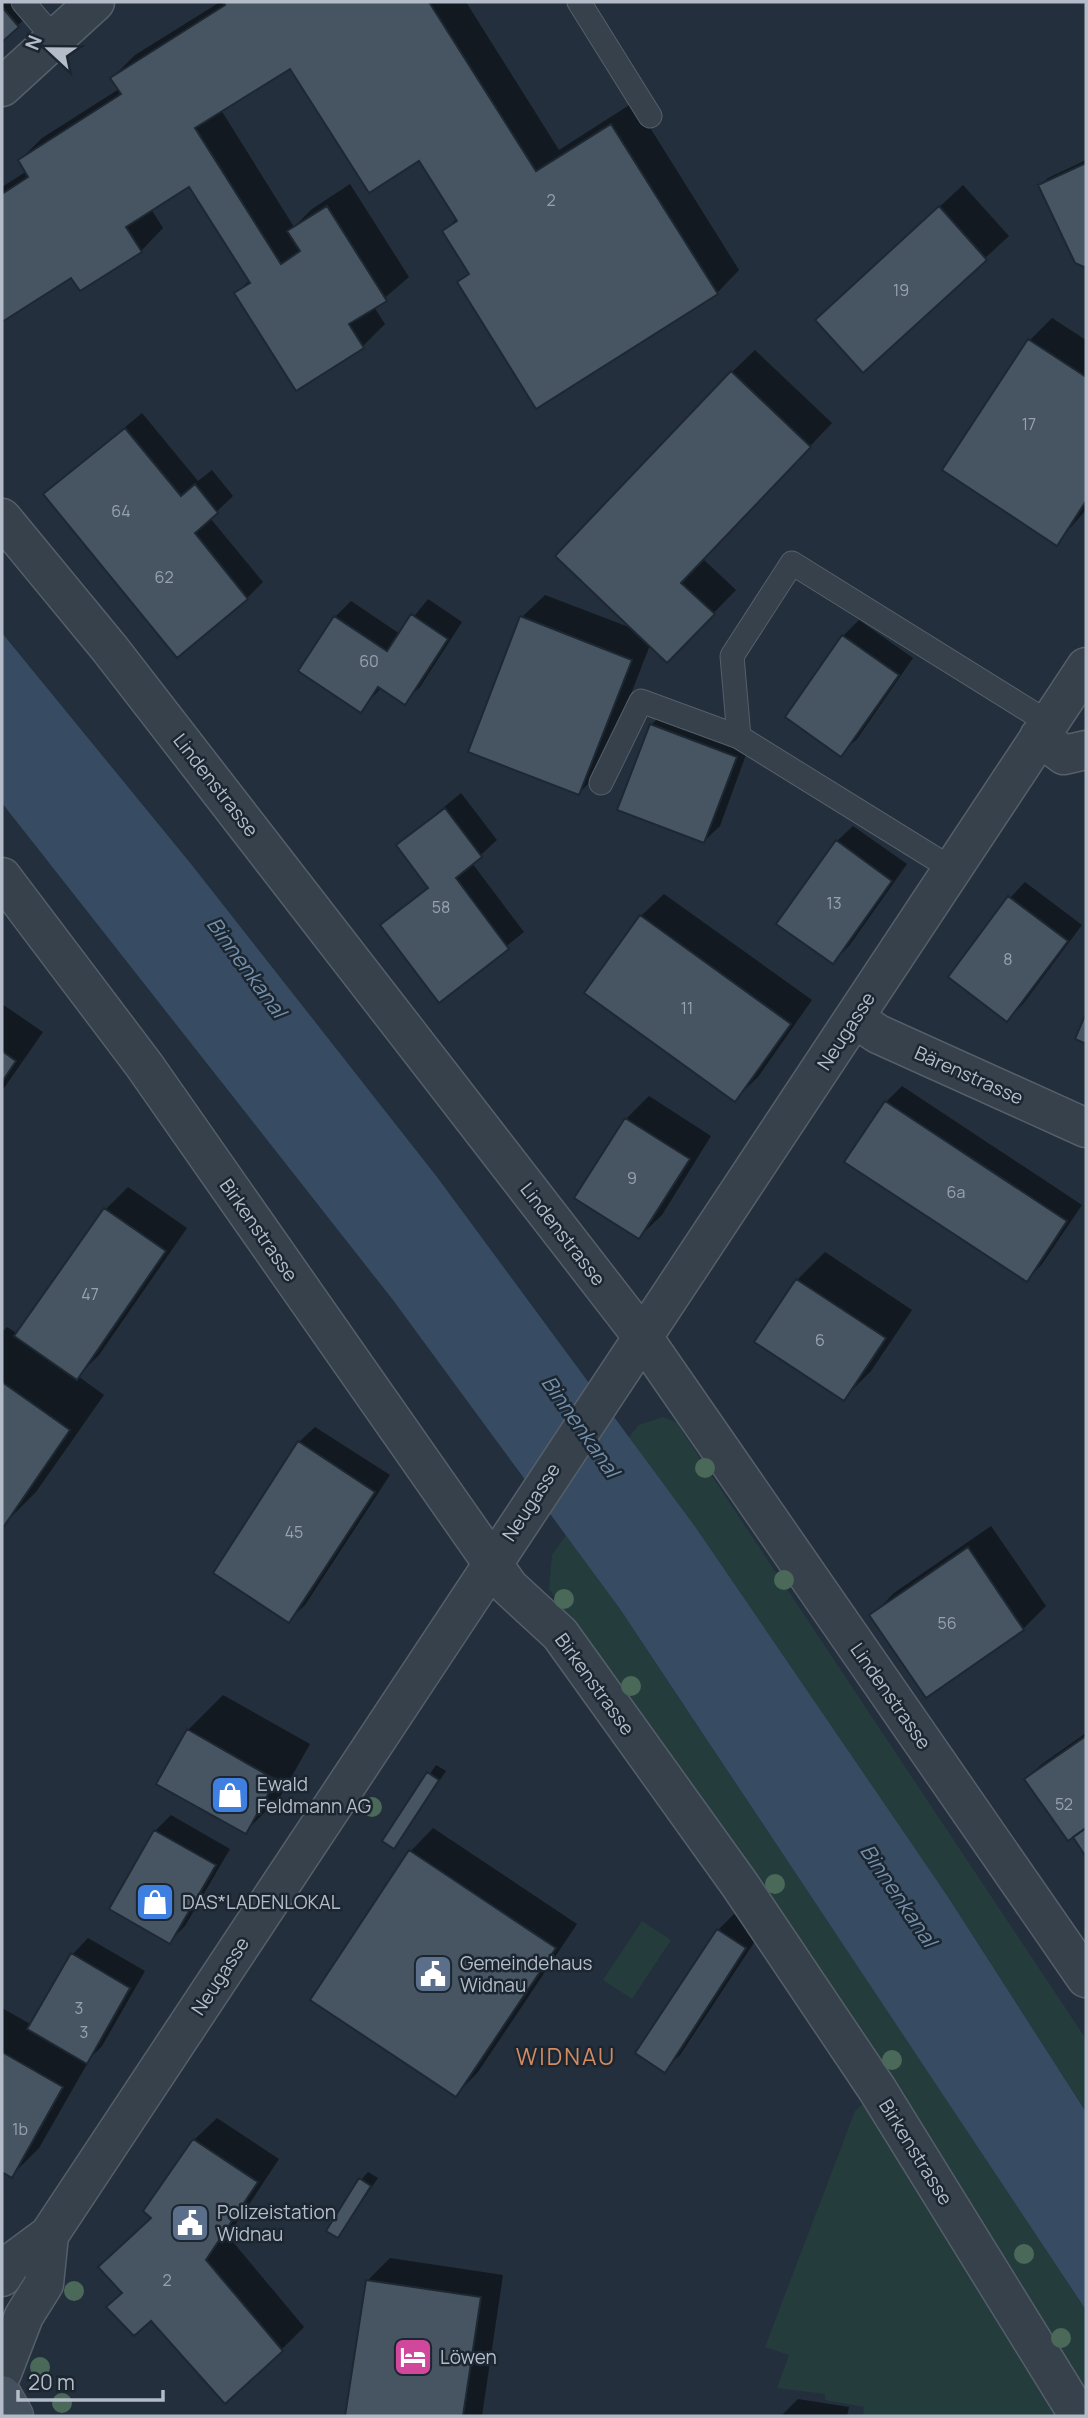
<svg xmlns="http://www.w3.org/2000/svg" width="1088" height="2418" font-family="Manrope,sans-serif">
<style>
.green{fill:#253c3d}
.water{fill:#374c63}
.shadow{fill:#0007}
.building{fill:#475563;stroke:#1e2833;stroke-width:2}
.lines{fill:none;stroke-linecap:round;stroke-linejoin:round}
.lane-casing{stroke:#555f6a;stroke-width:25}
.street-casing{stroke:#555f6a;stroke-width:41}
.secondary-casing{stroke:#555f6a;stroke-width:41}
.lane{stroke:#37414c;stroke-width:23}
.street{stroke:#37414c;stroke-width:38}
.secondary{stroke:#45515f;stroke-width:38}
.tree{fill:#4a6959}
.labels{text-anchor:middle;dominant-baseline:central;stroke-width:5;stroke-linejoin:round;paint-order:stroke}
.number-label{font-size:16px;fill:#98a2af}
.street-label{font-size:19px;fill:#b3bcc8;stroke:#1c2631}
.poi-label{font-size:19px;fill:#b3bcc8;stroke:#1c2631;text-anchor:start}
.water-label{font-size:21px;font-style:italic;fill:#738faa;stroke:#1c2631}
.quarter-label{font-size:23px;letter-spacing:2px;fill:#d38b62;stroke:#1c2631}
</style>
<rect width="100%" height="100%" fill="#232f3c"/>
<path class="green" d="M 663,1417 L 676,1422 L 1086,2039 L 1086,2112 L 948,1897 L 629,1437 L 639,1425 Z
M 566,1535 L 620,1609 L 1086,2310 L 1086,2407 L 762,1894 L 549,1589 L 552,1555 Z
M 642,1921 L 671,1940 L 632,1999 L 603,1980 Z
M 863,2104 L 931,2204 L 1060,2416 L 863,2416 L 864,2407 L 825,2400 L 825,2394 L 777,2388 L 789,2355 L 765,2347 L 855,2111 Z"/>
<path class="water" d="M 2,633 L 191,864 L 437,1177 L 696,1528 L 948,1897 L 1086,2112 L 1086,2310 L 620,1609 L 393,1300 L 2,803 Z"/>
<path class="shadow" d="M 2,2 L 27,2 L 34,10 L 2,40 Z
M 220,2 L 466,2 L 559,150 L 634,102 L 739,270 L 717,293 L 459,282 L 470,272 L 444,231 L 457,218 L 420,159 L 291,66 L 221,110 L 294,227 L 312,209 L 350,184 L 409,277 L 374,307 L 385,324 L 363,346 L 236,293 L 250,280 L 190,184 L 151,209 L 163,228 L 141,251 L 72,276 L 2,319 L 2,187 L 27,171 L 20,160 L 42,138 L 119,89 L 112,78 L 135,55 Z
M 1086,160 L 1086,266 L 1076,262 L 1040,185 L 1048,178 Z
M 963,185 L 1009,236 L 863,370 L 817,320 Z
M 1052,318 L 1086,340 L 1086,510 L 1056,544 L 1030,340 Z
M 755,350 L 832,423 L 703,559 L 736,590 L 667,661 L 650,645 L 601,771 L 579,793 L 522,617 L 545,595 L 634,629 L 732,372 Z
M 142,413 L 198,481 L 212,470 L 233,496 L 210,518 L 263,582 L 247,598 L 45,494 Z
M 428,599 L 462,622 L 420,687 L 404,702 L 381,688 L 361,710 L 300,670 L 335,617 L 351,601 L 400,634 Z
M 859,620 L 913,658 L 857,739 L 841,754 L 843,636 Z
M 667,709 L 751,741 L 720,826 L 704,841 L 651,725 Z
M 461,793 L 497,840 L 472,863 L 524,932 L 439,1000 L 382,925 L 429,886 L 398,845 Z
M 853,826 L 907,864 L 849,946 L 833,962 L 837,841 Z
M 1025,882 L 1082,925 L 1023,1004 L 1007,1020 L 1010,898 Z
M 664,894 L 812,1000 L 758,1077 L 735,1099 L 641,916 Z
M 2,1004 L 43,1032 L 2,1091 Z
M 902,1086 L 1082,1205 L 1042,1264 L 1027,1280 L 847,1162 L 886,1102 Z
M 649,1096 L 711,1136 L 662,1215 L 639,1237 L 577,1197 L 626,1119 Z
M 128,1187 L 187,1228 L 99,1355 L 78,1376 L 104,1395 L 36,1492 L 2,1526 L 2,1332 L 7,1327 L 18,1334 L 106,1209 Z
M 825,1252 L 912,1310 L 871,1371 L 843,1399 L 797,1280 Z
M 315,1427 L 390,1475 L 305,1605 L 289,1620 L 299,1442 Z
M 991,1526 L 1046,1606 L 1023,1629 L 872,1616 L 894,1593 Z
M 223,1695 L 310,1744 L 280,1797 L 245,1832 L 188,1730 Z
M 1086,1733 L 1086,1854 L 1026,1779 L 1042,1764 Z
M 436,1765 L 446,1771 L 394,1847 L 385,1841 Z
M 171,1815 L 230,1849 L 185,1926 L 169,1942 L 111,1908 L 155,1831 Z
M 433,1828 L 577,1924 L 478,2072 L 456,2095 L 313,1999 L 411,1851 Z
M 734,1914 L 761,1932 L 680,2055 L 664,2070 L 638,2053 L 718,1930 Z
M 88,1938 L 145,1971 L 102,2046 L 91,2057 L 39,2148 L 11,2176 L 2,2170 L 2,2008 L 32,2025 L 73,1954 Z
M 217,2118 L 279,2159 L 228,2236 L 304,2327 L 281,2350 L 151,2319 L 123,2292 L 152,2217 L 194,2140 Z
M 368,2172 L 378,2178 L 338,2236 L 361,2180 Z
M 390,2258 L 503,2275 L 482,2416 L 347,2416 L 367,2281 Z
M 798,2399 L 849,2407 L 847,2416 L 781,2416 Z"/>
<path class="building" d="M 223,2 L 429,2 L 536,171 L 611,124 L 718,294 L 536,409 L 457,282 L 469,274 L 442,231 L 457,221 L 419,161 L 369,193 L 290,69 L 195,128 L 281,264 L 300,251 L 287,231 L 327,206 L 387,301 L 349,324 L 364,348 L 296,391 L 234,293 L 250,283 L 189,187 L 126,227 L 142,252 L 80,291 L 71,278 L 2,322 L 2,194 L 28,177 L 18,160 L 121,94 L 110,78 L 225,5 Z
M 2,7 L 19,27 L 2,42 Z
M 1086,163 L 1086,268 L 1075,263 L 1038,185 Z
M 939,206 L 987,260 L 863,373 L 815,320 Z
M 1028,339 L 1086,377 L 1086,501 L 1057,546 L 942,470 Z
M 731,371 L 811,447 L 681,583 L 715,614 L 667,663 L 555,556 Z
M 125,428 L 181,496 L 195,484 L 218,513 L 195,533 L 248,599 L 177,658 L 43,494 Z
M 411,614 L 448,639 L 405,705 L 378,687 L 361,713 L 298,671 L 334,616 L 387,651 Z
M 520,616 L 632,660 L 579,795 L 468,752 Z
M 842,635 L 899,675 L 841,757 L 785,717 Z
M 650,724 L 737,757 L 704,843 L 617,810 Z
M 445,808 L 482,857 L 456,878 L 509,949 L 439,1003 L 380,925 L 428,888 L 396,845 Z
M 836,840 L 892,881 L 833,964 L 776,924 Z
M 1008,896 L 1068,941 L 1007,1022 L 948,977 Z
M 640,915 L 791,1024 L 735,1102 L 584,993 Z
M 1086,1013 L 1086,1044 L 1075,1039 Z
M 2,1051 L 16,1061 L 2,1082 Z
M 885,1101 L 1067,1221 L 1027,1282 L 844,1162 Z
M 625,1118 L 690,1159 L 639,1239 L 574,1198 Z
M 104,1208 L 166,1251 L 77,1380 L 14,1336 Z
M 796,1279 L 886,1338 L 844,1401 L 754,1342 Z
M 2,1382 L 70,1430 L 2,1529 Z
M 298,1441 L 375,1492 L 289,1623 L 213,1573 Z
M 968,1547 L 1024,1630 L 926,1698 L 869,1615 Z
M 187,1729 L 276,1780 L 246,1834 L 156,1784 Z
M 1086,1736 L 1086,1828 L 1068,1841 L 1024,1779 Z
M 427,1772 L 439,1780 L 394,1849 L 382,1841 Z
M 1086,1828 L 1086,1857 L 1073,1837 Z
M 154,1830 L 216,1865 L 170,1944 L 109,1909 Z
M 409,1850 L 556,1948 L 456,2097 L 310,2000 Z
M 717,1929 L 746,1948 L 665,2073 L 635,2053 Z
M 71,1953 L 130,1988 L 87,2064 L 27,2029 Z
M 2,2052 L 63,2087 L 12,2178 L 2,2172 Z
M 193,2139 L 258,2182 L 206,2260 L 283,2351 L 225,2404 L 151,2321 L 134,2336 L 106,2307 L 122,2293 L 98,2267 L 151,2218 L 143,2211 Z
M 359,2178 L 371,2186 L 338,2238 L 326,2231 Z
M 366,2280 L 481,2297 L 463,2416 L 345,2416 Z"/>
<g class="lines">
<g class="lane-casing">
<path id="lane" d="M 23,2 L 54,38
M 579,2 L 650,116
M 739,737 L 732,656 L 792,563 L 1049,723
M 601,783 L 641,701 L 739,737 L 952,869"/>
</g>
<g class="street-casing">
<path id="street" d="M 2,87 L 95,2
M 2,518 L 110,649 L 642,1336 L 1086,1978
M 1039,737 L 1064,755 L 1086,750
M 2,877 L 144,1065 L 509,1587 L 560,1634 L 740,1885 L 877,2089 L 1079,2416
M 854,1018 L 878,1034 L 1086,1128
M 2,2277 L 11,2263 L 49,2235 L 1086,667
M 2,2373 L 24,2316 L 44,2284 L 49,2235"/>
</g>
<g class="secondary-casing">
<path id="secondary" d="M 2,2395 L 14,2416"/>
</g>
<use href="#lane" class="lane"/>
<use href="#street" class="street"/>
<use href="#secondary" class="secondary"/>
</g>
<g class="tree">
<circle cx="705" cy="1468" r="10"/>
<circle cx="784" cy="1580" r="10"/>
<circle cx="564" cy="1599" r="10"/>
<circle cx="631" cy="1686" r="10"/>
<circle cx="372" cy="1807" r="10"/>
<circle cx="775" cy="1884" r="10"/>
<circle cx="892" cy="2060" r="10"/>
<circle cx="1024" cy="2254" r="10"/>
<circle cx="74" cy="2291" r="10"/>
<circle cx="1061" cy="2338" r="10"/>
<circle cx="40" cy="2367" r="10"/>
<circle cx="62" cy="2403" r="10"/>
</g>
<defs>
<g id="shop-square" transform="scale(2.0125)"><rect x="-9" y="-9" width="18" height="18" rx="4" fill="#3f7fe0" stroke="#1c2631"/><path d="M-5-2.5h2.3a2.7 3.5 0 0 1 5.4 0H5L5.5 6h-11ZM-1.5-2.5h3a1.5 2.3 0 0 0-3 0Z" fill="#fff"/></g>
<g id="civic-square" transform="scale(2.0125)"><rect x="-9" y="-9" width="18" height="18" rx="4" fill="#5c6f8a" stroke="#1c2631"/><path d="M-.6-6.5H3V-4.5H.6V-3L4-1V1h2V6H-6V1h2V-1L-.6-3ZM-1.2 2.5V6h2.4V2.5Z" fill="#fff"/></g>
<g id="hotel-square" transform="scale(2.0125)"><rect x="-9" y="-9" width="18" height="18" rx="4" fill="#d1479c" stroke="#1c2631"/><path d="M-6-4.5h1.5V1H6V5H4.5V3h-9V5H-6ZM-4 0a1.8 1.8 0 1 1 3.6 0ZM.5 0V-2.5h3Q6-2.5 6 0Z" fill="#fff"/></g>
</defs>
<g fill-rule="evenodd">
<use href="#shop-square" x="230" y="1795"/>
<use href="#shop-square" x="155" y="1902"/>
<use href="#civic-square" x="433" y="1974"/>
<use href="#civic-square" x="190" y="2223"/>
<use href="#hotel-square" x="413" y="2357"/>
</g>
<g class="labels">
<g class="number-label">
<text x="551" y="200">2</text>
<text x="901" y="290">19</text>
<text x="1029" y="424">17</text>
<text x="121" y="511">64</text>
<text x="164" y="577">62</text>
<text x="369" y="661">60</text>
<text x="834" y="903">13</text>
<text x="441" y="907">58</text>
<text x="1008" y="959">8</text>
<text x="687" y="1008">11</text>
<text x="632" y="1178">9</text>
<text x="956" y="1192">6a</text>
<text x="90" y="1294">47</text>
<text x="820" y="1340">6</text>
<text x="294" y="1532">45</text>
<text x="947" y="1623">56</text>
<text x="1064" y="1804">52</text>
<text x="79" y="2008">3</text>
<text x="84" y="2032">3</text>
<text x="20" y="2129">1b</text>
<text x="167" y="2280">2</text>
</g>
<g class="street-label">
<text transform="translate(216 785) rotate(52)">Lindenstrasse</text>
<text transform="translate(846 1031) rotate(-57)">Neugasse</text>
<text transform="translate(969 1075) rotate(24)">Bärenstrasse</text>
<text transform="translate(259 1230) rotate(55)">Birkenstrasse</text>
<text transform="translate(563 1234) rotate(52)">Lindenstrasse</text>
<text transform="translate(531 1502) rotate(-57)">Neugasse</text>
<text transform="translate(595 1684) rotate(54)">Birkenstrasse</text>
<text transform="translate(891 1696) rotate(55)">Lindenstrasse</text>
<text transform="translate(220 1976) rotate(-57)">Neugasse</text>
<text transform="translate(916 2152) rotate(58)">Birkenstrasse</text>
</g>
<g class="poi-label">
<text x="257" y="1784">Ewald<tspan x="257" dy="22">Feldmann AG</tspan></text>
<text x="182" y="1902">DAS*LADENLOKAL</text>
<text x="460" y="1963">Gemeindehaus<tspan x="460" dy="22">Widnau</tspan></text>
<text x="217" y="2212">Polizeistation<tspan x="217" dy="22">Widnau</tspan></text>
<text x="440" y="2357">Löwen</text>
</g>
<g class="water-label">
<text transform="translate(247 967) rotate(54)">Binnenkanal</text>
<text transform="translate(581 1426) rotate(55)">Binnenkanal</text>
<text transform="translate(899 1895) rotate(56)">Binnenkanal</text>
</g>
<g class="quarter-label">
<text x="566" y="2056">WIDNAU</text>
</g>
</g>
<rect width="1088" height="2418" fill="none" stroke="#b3bcc8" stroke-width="7"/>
<g transform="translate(49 49) rotate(292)" stroke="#1c2631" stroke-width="5" paint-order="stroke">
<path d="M0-5L12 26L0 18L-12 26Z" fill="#b3bcc8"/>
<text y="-10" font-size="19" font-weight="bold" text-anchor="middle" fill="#b3bcc8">N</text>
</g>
<path d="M18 2390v10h145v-10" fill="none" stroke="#b3bcc8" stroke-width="3.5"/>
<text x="28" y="2390" font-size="21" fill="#b3bcc8" stroke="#1c2631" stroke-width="5" paint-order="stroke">20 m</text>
</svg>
